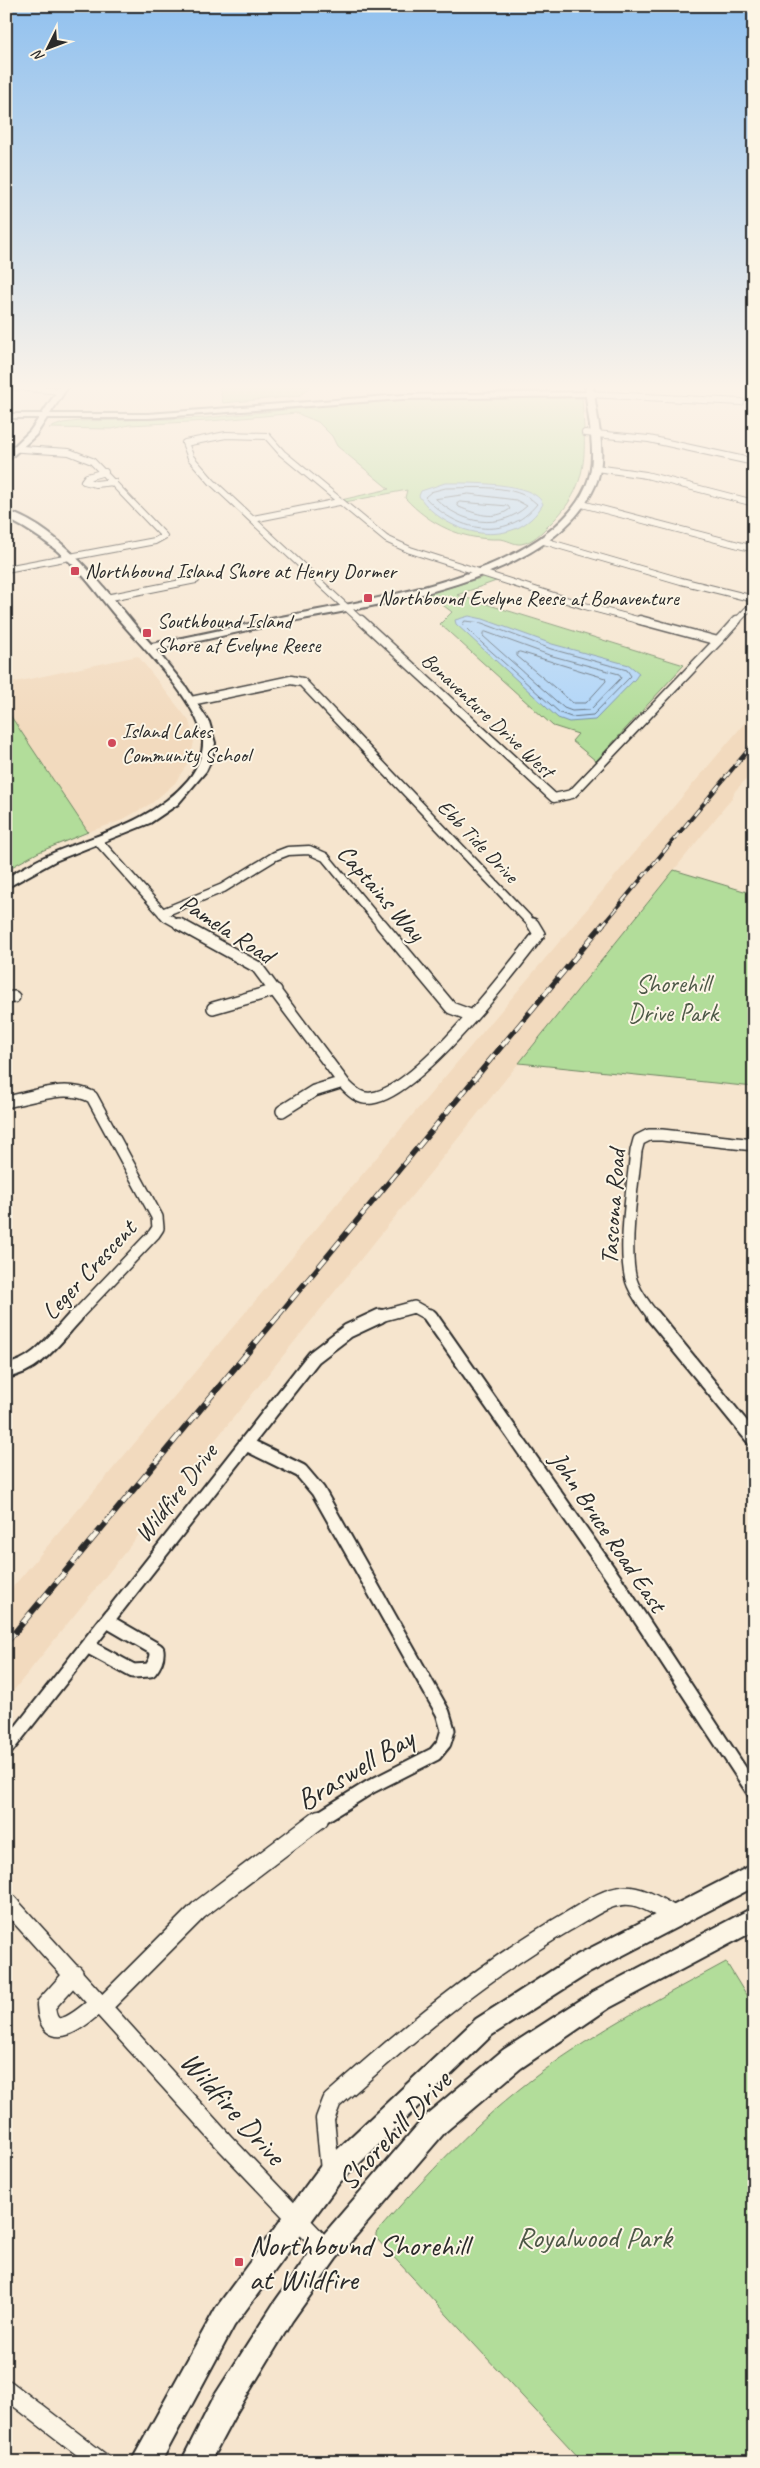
<svg xmlns="http://www.w3.org/2000/svg" width="760" height="2468" font-family="Caveat,sans-serif">
<style>
.built{fill:#f2dabe}
.green{fill:#b2dd9a;stroke:#6e8462}
.water{fill:#afd5f9;stroke:#7a91a7}
.lines{fill:none;stroke-linecap:round;stroke-linejoin:round}
.shore{stroke:#606f7d;stroke-width:1}
.street-far4-casing{stroke:#2b2b2b;stroke-width:8}
.street-far3-casing{stroke:#2b2b2b;stroke-width:11}
.street-far2-casing{stroke:#2b2b2b;stroke-width:14}
.street-far1-casing{stroke:#2b2b2b;stroke-width:17}
.street-casing{stroke:#2b2b2b;stroke-width:21}
.secondary-casing{stroke:#2b2b2b;stroke-width:4}
.street-far4{stroke:#fcf5e5;stroke-width:6}
.street-far3{stroke:#fcf5e5;stroke-width:8}
.street-far2{stroke:#fcf5e5;stroke-width:11}
.street-far1{stroke:#fcf5e5;stroke-width:13}
.street{stroke:#fcf5e5;stroke-width:18}
.secondary{fill:#fcf5e5;fill-rule:evenodd}
.rail-far2-casing{stroke:#2b2b2b;stroke-width:4}
.rail-far1-casing{stroke:#2b2b2b;stroke-width:5.5}
.rail-casing{stroke:#2b2b2b;stroke-width:6}
.rail-far2{stroke:#fcf5e5;stroke-width:2.5;stroke-dasharray:8;stroke-linecap:butt}
.rail-far1{stroke:#fcf5e5;stroke-width:4;stroke-dasharray:11;stroke-linecap:butt}
.rail{stroke:#fcf5e5;stroke-width:4.5;stroke-dasharray:13;stroke-linecap:butt}
.poi-dot{fill:#d1495b;stroke:#fcf5e5;stroke-width:2}
.labels{text-anchor:middle;dominant-baseline:central;stroke-width:4;stroke-linejoin:round;paint-order:stroke}
.far-poi-label{font-size:21px;fill:#2b2b2b;stroke:#fcf5e5;text-anchor:start}
.far-street-label{font-size:21px;fill:#2b2b2b;stroke:#fcf5e5}
.street-label{font-size:25px;fill:#2b2b2b;stroke:#fcf5e5}
.park-label{font-size:25px;fill:#4d5847;stroke:#fcf5e5}
.near-street-label{font-size:30px;fill:#2b2b2b;stroke:#fcf5e5}
.near-park-label{font-size:30px;fill:#4d5847;stroke:#fcf5e5}
.near-poi-label{font-size:30px;fill:#2b2b2b;stroke:#fcf5e5;text-anchor:start}
</style>
<rect width="100%" height="100%" fill="#f6e5ce"/>
<filter id="ink" filterUnits="userSpaceOnUse"><feTurbulence type="fractalNoise" baseFrequency=".02" numOctaves="2"/><feDisplacementMap in="SourceGraphic" scale="10" xChannelSelector="R" yChannelSelector="G"/><feConvolveMatrix kernelMatrix="1 2 1 2 8 2 1 2 1" color-interpolation-filters="sRGB"/></filter>
<g filter="url(#ink)">
<path class="built" d="M 138,656 L 189,721 L 194,741 L 191,758 L 175,783 L 152,803 L 120,821 L 88,832 L 6,709 L 6,684 Z
M 754,712 L 754,771 L 735,791 L 732,798 L 6,1700 L 6,1595 Z"/>
<path class="green" d="M 219,385 L 312,385 L 299,396 L 223,403 Z
M 481,396 L 582,396 C 585,449 592,485 549,525 C 541,533 533,542 521,544 C 514,545 507,539 499,539 C 462,540 430,525 405,498 L 407,490 L 345,502 L 341,500 L 389,489 L 337,446 L 332,436 L 318,422 L 296,413 L 210,421 L 129,425 L 112,429 L 49,428 L 63,423 L 80,421 L 206,418 L 350,403 Z
M 487,576 L 499,580 L 457,595 L 684,665 L 596,761 L 572,741 L 578,734 L 553,726 L 440,624 L 452,612 L 428,594 Z
M 6,709 L 88,832 L 39,852 L 6,870 Z
M 674,870 L 754,894 L 754,1087 L 519,1063 Z
M 726,1962 L 754,2008 L 754,2462 L 583,2462 L 376,2238 L 376,2233 C 426,2176 478,2119 539,2074 C 598,2030 662,1997 726,1962 Z"/>
<path class="water" d="M 445,483 C 465,483 535,481 543,504 C 516,552 445,536 419,496 L 421,491 Z
M 469,616 L 483,619 L 552,644 L 629,665 L 639,673 L 635,679 L 595,720 L 569,722 L 558,718 L 456,624 L 455,620 Z"/>
<g class="lines">
<path class="shore" d="M 446,488 C 474,488 515,483 537,504 C 506,543 455,531 425,497 L 431,492 Z
M 469,494 L 516,500 L 527,506 C 499,531 462,524 436,499 Z
M 460,502 L 508,506 L 510,509 C 494,521 476,514 459,507 L 457,504 Z
M 465,621 L 482,623 L 551,649 L 627,670 L 631,676 L 593,715 L 571,717 L 560,713 L 473,635 L 463,625 Z
M 486,632 L 549,655 L 619,674 L 621,678 L 590,710 L 572,711 L 564,708 L 483,636 L 483,633 Z
M 520,652 L 605,678 L 606,681 L 586,703 L 573,703 L 517,656 L 517,653 Z"/>
<g class="street-far4-casing">
<path id="street-far4" d="M 6,386 L 61,391
M 589,394 L 741,402
M 585,433 L 649,439 L 754,462
M 6,448 L 69,452 L 92,461 L 164,536 L 155,541 L 6,569
M 596,468 L 646,475 L 754,503
M 105,472 L 87,477 L 84,481 L 95,484 L 114,482
M 582,504 L 754,549
M 253,519 L 339,502
M 544,541 L 681,581 L 754,599
M 106,598 L 196,580
M 362,622 L 212,482 L 191,458 L 185,443 L 226,435 L 267,436 L 282,453 L 386,539 L 410,550 L 585,606 L 645,622
M 736,622 L 754,603"/>
</g>
<g class="street-far3-casing">
<path id="street-far3" d="M 361,620 L 554,798 L 572,794 L 718,641
M 640,620 L 718,641
M 718,641 L 737,620
M 191,701 L 291,680 L 302,682 L 534,926
M 98,841 L 166,917 L 182,926
M 162,913 L 223,888 L 275,856 L 288,851 L 309,850 L 325,857 L 382,926"/>
</g>
<g class="street-far2-casing">
<path id="street-far2" d="M 179,924 L 257,967 L 346,1086 C 353,1093 361,1100 372,1098 C 418,1092 510,972 539,934 L 533,924
M 381,924 L 451,1008 L 470,1015
M 6,998 L 14,997
M 213,1008 L 276,990
M 6,1102 C 34,1097 65,1083 92,1097 L 157,1217 L 158,1228 L 154,1234 L 75,1317
M 282,1111 L 314,1091 L 343,1082
M 377,1317 L 414,1307 L 432,1317
M 654,1317 C 646,1307 638,1297 633,1285 C 621,1259 633,1183 636,1151 L 639,1140 L 649,1135 L 662,1135 L 754,1145"/>
</g>
<g class="street-far1-casing">
<path id="street-far1" d="M 430,1316 L 617,1583 L 754,1792
M 653,1316 L 754,1440
M 6,1371 C 37,1367 56,1337 76,1316
M 246,1444 L 301,1471 L 318,1491 L 443,1713 L 448,1730 L 444,1743 L 435,1754 L 370,1787 L 317,1820
M 87,1646 L 133,1671 L 150,1670 C 155,1664 158,1658 157,1650 L 107,1621
M 6,1749 L 314,1357 L 348,1331 L 380,1316"/>
</g>
<g class="street-casing">
<path id="street" d="M 6,1901 L 226,2144 L 327,2250
M 74,1974 L 46,2005 C 48,2049 84,2016 99,2003
M 103,2006 L 199,1910 L 319,1819
M 330,2171 L 325,2119 L 332,2101 C 406,2035 481,1972 567,1922 C 584,1913 602,1898 622,1896 C 641,1894 658,1907 674,1916
M 6,2389 L 101,2462"/>
</g>
<g class="secondary-casing">
<path id="secondary" d="M 61,385 L 69,385 L 50,414 L 148,414 L 402,395 L 586,392 L 585,385 L 593,385 C 596,417 609,456 595,486 C 553,582 374,605 282,623 C 240,631 198,642 156,650 L 186,687 L 209,722 L 215,743 L 212,758 L 206,771 L 178,804 L 150,823 L 55,861 L 6,888 L 6,878 C 21,869 37,860 53,853 C 101,833 152,822 188,780 C 198,768 206,750 202,734 C 193,696 139,644 113,613 C 99,596 87,578 71,563 C 52,545 30,530 6,518 L 6,511 C 64,528 113,600 151,644 C 195,636 237,626 281,617 C 367,600 547,576 586,486 C 598,459 589,425 586,396 L 402,399 L 148,418 L 47,418 L 36,435 L 6,462 L 6,454 L 30,431 L 39,418 L 6,418 L 6,414 L 42,414 Z
M 754,1864 L 754,1887 L 589,1973 L 492,2035 L 340,2182 L 234,2326 L 161,2462 L 131,2462 L 216,2308 L 322,2164 L 476,2019 L 573,1957 Z
M 754,1907 L 754,1931 L 609,2008 L 521,2068 L 445,2132 L 336,2259 L 292,2321 L 235,2415 L 210,2462 L 181,2462 L 215,2395 L 274,2303 L 318,2241 L 427,2114 L 503,2050 L 593,1992 Z"/>
</g>
<use href="#street-far4" class="street-far4"/>
<use href="#street-far3" class="street-far3"/>
<use href="#street-far2" class="street-far2"/>
<use href="#street-far1" class="street-far1"/>
<use href="#street" class="street"/>
<use href="#secondary" class="secondary"/>
<g class="rail-far2-casing">
<path id="rail-far2" d="M 602,926 L 754,743"/>
</g>
<g class="rail-far1-casing">
<path id="rail-far1" d="M 277,1317 L 603,924"/>
</g>
<g class="rail-casing">
<path id="rail" d="M 6,1643 L 278,1316"/>
</g>
<use href="#rail-far2" class="rail-far2"/>
<use href="#rail-far1" class="rail-far1"/>
<use href="#rail" class="rail"/>
</g>
</g>
<linearGradient id="sky" x2="0" y2="1"><stop stop-color="#91c1ef"/><stop offset="0.53" stop-color="#fbf3e9"/><stop offset="1" stop-color="#fbf3e9" stop-opacity="0"/></linearGradient>
<rect width="760" height="731" fill="url(#sky)"/>
<g class="poi-dot">
<rect x="70" y="566" width="10" height="10" rx="2.5"/>
<rect x="363" y="593" width="10" height="10" rx="2.5"/>
<rect x="142" y="628" width="10" height="10" rx="2.5"/>
<circle cx="112" cy="743" r="5"/>
<rect x="234" y="2257" width="10" height="10" rx="2.5"/>
</g>
<g class="labels">
<g class="far-poi-label">
<text x="85" y="571">Northbound Island Shore at Henry Dormer</text>
<text x="378" y="598">Northbound Evelyne Reese at Bonaventure</text>
<text x="157" y="621">Southbound Island<tspan x="157" dy="24">Shore at Evelyne Reese</tspan></text>
<text x="122" y="731">Island Lakes<tspan x="122" dy="24">Community School</tspan></text>
</g>
<g class="far-street-label">
<text transform="translate(488 715) rotate(43)">Bonaventure Drive West</text>
<text transform="translate(478 841) rotate(46)">Ebb Tide Drive</text>
</g>
<g class="street-label">
<text transform="translate(381 893) rotate(49)">Captains Way</text>
<text transform="translate(227 929) rotate(33)">Pamela Road</text>
<text transform="translate(613 1207) rotate(-86)">Tascona Road</text>
<text transform="translate(89 1270) rotate(-47)">Leger Crescent</text>
<text transform="translate(176 1493) rotate(-52)">Wildfire Drive</text>
<text transform="translate(608 1532) rotate(56)">John Bruce Road East</text>
</g>
<g class="park-label">
<text x="673" y="984">Shorehill<tspan x="673" dy="29">Drive Park</tspan></text>
</g>
<g class="near-street-label">
<text transform="translate(355 1769) rotate(-31)">Braswell Bay</text>
<text transform="translate(233 2108) rotate(48)">Wildfire Drive</text>
<text transform="translate(394 2130) rotate(-47)">Shorehill Drive</text>
</g>
<g class="near-park-label">
<text x="594" y="2237">Royalwood Park</text>
</g>
<g class="near-poi-label">
<text x="249" y="2245">Northbound Shorehill<tspan x="249" dy="34">at Wildfire</tspan></text>
</g>
</g>
<rect width="760" height="2468" fill="none" stroke="#fcf5e5" stroke-width="25"/>
<rect x="12" y="12" width="735" height="2443" fill="none" stroke="#2b2b2b" stroke-width="2" filter="url(#ink)"/>
<g transform="translate(48 48) rotate(228)" stroke="#fcf5e5" stroke-width="4" paint-order="stroke">
<path d="M0-4L9 19L0 12L-9 19Z" fill="#2b2b2b"/>
<text y="-8" font-size="14" font-weight="bold" text-anchor="middle" fill="#2b2b2b">N</text>
</g>
</svg>
